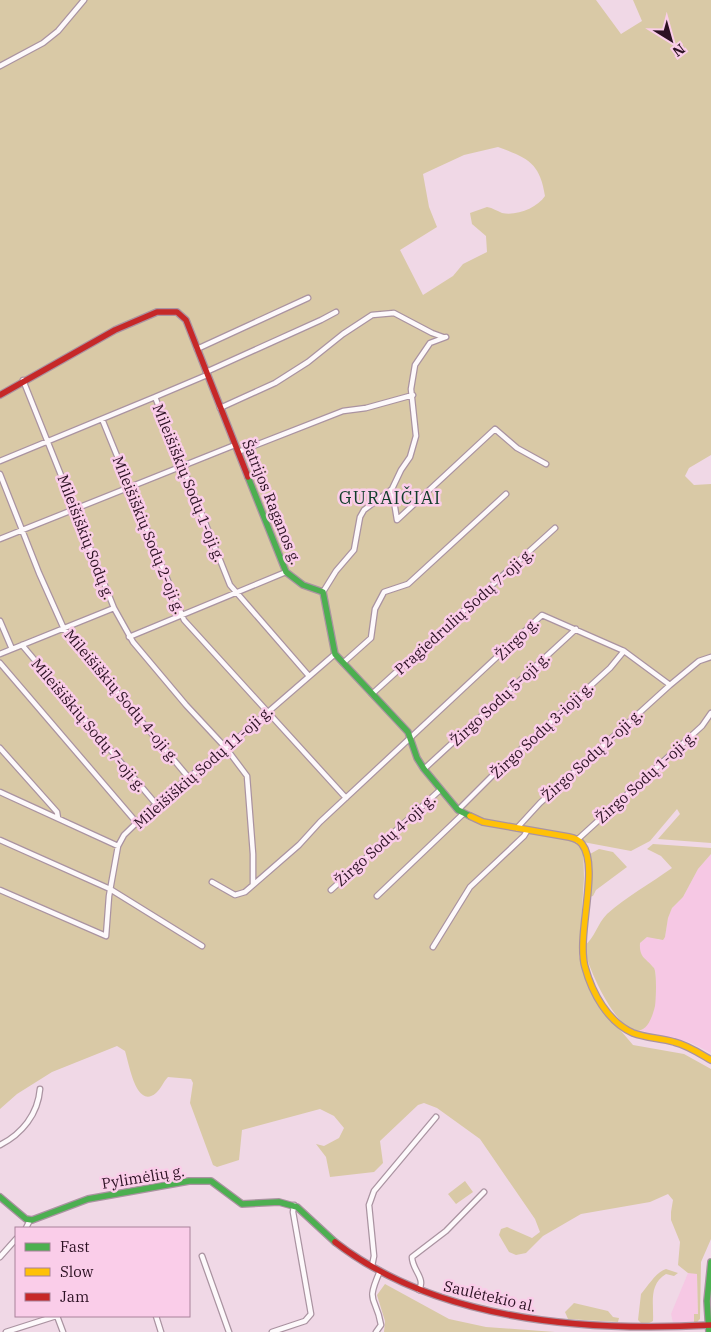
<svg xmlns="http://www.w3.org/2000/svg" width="711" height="1332" font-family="'IBM Plex Serif',serif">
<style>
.built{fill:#f6c8e4}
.green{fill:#d9c9a6;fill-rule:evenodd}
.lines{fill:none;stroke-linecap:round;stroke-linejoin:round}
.street-casing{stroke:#aa93a1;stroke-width:7}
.fast-casing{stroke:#aa93a1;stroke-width:8}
.slow-casing{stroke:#aa93a1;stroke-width:8}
.jam-casing{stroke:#aa93a1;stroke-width:8}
.street{stroke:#fdf9fb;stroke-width:4.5}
.fast{stroke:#4caf50;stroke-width:5.5}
.slow{stroke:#ffc107;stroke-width:5.5}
.jam{stroke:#c62828;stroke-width:5.5}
.labels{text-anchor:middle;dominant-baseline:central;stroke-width:5;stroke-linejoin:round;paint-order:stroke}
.street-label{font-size:15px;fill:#2c1123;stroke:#facde9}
.quarter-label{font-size:18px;letter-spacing:1px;fill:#0f3c29;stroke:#facde9}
</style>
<rect width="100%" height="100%" fill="#f0d8e6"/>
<path class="built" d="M 711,854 L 711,1053 L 689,1042 L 638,1030 L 644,1029 L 655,1003 L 656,974 L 654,968 L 643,960 L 640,952 L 640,943 L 647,937 L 653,936 L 659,940 L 665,937 L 668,918 L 672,908 L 683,897 L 698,869 Z
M 688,1273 L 697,1273 L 698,1314 L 694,1314 L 694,1323 L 674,1327 L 671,1314 Z"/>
<path class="green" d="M 0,0 L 596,0 L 621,34 L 642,21 L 633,0 L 711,0 L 711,455 L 689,468 L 685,476 L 694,485 L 711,484 L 711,843 L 658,839 L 680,814 L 677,809 L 650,841 L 631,851 L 583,842 L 584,878 L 579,956 L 587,981 L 605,1012 L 633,1045 L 684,1054 L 711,1069 L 711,1239 L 701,1262 L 700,1319 L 697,1322 L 694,1323 L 694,1314 L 698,1314 L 697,1274 L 688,1273 L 678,1265 L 680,1242 L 671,1220 L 671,1212 L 673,1200 L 668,1194 L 650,1202 L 581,1214 L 543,1236 L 526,1253 L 516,1255 L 509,1252 L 499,1235 L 501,1229 L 507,1227 L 532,1238 L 540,1232 L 535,1219 L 480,1139 L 437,1108 L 424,1103 L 418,1105 L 380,1141 L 383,1163 L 374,1172 L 330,1177 L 326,1157 L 316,1144 L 324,1146 L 339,1138 L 344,1128 L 334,1116 L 320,1109 L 242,1130 L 239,1160 L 217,1167 L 213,1165 L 190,1103 L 193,1083 L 191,1079 L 168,1077 C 163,1082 161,1089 156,1093 C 136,1110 129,1063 125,1051 L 117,1046 L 52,1072 L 17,1094 L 0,1109 ZM 498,147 C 528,158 540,163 545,196 C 537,208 517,216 502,213 C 497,211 493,208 487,207 L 470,213 L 472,224 L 486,236 L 487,252 L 463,264 L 453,276 L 423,295 L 400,250 L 437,227 L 429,207 L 423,174 L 464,155 Z
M 653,844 L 711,848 L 711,854 L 698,869 L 683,897 L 672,908 L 668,918 L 665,937 L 663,940 L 647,937 L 640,943 C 639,958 646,958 654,968 C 657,973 656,1000 655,1006 C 638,1078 587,972 584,946 C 595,938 597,924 607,914 C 626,897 651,883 672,868 L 661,856 L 647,849 Z
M 599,849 L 613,852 L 627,867 L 596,890 L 593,896 L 589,897 L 590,854 Z
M 465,1181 L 473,1192 L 456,1204 L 448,1194 Z
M 666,1269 L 678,1273 L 674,1276 L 666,1274 C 648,1285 654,1304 653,1321 L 644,1326 L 638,1320 L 641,1294 C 648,1286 656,1272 666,1269 Z
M 385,1284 L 449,1319 L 486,1327 L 555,1332 L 384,1332 L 385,1321 L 377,1295 Z
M 574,1303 L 608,1311 L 613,1317 L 619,1318 L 618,1322 L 568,1319 L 565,1312 Z"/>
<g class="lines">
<g class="street-casing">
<path id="street" d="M 0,66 L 43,43 L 58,31 L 84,0
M 197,349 L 308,298
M 206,372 L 321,320 L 336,312
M 155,397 L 207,375
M 220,408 L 275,383 L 308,362 L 343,334 L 372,315 L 394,313 L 432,333 L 443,337
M 102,419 L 184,620 L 346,798
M 238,452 L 343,411 L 366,408 L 413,395
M 0,461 L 155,397 L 230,585 L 309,676
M 0,474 L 39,573 L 64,629 L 189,778
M 392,489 L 397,520 L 495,429 L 517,448 L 546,464
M 0,539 L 235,445
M 323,592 L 336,571 L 354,550 L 360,517 L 364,510 L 392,489 L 401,470 L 410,457 L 416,436 L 411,389 L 415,365 L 430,343 L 446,337
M 114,608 L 133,642 L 186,705 L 226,748 L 247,776 L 253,854 L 253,884
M 0,621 L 12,649
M 129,637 L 286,572
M 22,645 L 156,804
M 0,654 L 114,608 L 23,380
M 0,663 L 137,823
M 343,663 L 371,638 L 375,609 L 384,592 L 408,584 L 506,494
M 372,694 L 555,528
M 0,748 L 57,812 L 58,818
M 424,769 L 576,629
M 0,792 L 118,846
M 458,810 L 496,772 L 610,668 L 624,651
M 517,828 L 540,803 L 670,685
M 0,840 L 110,889 L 202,946
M 577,840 L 702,726 L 711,713
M 212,882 L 235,895 L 245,892 L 299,845 L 320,822 L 542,615 L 624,651 L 670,685 L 699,661 L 711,657
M 0,890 L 106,936 L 109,896 L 118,846 L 124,835 L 156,804 L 245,732 L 335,654
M 331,890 L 440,790
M 377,896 L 463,814
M 433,947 L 470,887 L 524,836 L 527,831
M 0,1145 C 22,1134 38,1114 40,1089
M 26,1228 L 30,1220
M 202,1256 L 229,1332
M 0,1257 L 16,1239
M 372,1266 L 374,1256 L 369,1205 L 374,1191 L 436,1117
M 419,1290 C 426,1278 412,1270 412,1257 L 446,1231 L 484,1192
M 57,1316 L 63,1332
M 156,1316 L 161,1332
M 6,1332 L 56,1316
M 272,1332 L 305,1321 L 311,1314 L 293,1212 L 294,1205
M 376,1332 L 381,1325 C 376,1295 365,1305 380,1271"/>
</g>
<g class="fast-casing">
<path id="fast" d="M 248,477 L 286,572 L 303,585 L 323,592 L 335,654 L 408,732 L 417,758 L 424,769 L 458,810 L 470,816
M 0,1197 L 26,1219 L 32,1220 L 88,1199 L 189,1181 L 211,1181 L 242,1204 L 279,1202 L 297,1207 L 335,1242
M 709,1332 L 707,1301 L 711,1262"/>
</g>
<g class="slow-casing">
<path id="slow" d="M 470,816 L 483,822 L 569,837 C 574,838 579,840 582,844 C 600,867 576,935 585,967 C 592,993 608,1022 633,1033 C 646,1038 660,1038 674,1042 C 687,1045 699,1053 711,1060"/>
</g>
<g class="jam-casing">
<path id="jam" d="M 0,395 L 115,330 L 157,312 L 177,312 L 186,320 L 248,477
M 335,1242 C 437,1321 586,1332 711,1325"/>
</g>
<use href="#street" class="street"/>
<use href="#fast" class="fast"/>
<use href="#slow" class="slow"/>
<use href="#jam" class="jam"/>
</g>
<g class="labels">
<g class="street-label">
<text transform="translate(189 483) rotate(68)">Mileišiškių Sodų 1-oji g.</text>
<text transform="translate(272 502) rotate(68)">Šatrijos Raganos g.</text>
<text transform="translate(149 535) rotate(68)">Mileišiškių Sodų 2-oji g.</text>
<text transform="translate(86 537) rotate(69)">Mileišiškių Sodų g.</text>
<text transform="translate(464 611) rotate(-42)">Pragiedrulių Sodų 7-oji g.</text>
<text transform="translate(517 639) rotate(-44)">Žirgo g.</text>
<text transform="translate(122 696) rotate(50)">Mileišiškių Sodų 4-oji g.</text>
<text transform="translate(500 699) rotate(-43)">Žirgo Sodų 5-oji g.</text>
<text transform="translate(89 725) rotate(50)">Mileišiškių Sodų 7-oji g.</text>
<text transform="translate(542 730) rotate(-43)">Žirgo Sodų 3-ioji g.</text>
<text transform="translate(592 755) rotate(-42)">Žirgo Sodų 2-oji g.</text>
<text transform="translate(203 767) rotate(-41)">Mileišiškių Sodų 11-oji g.</text>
<text transform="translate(646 777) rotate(-42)">Žirgo Sodų 1-oji g.</text>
<text transform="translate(385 840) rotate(-42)">Žirgo Sodų 4-oji g.</text>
<text transform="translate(143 1177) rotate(-9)">Pylimėlių g.</text>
<text transform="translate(490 1296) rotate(13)">Saulėtekio al.</text>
</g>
<g class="quarter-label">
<text x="390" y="497">GURAIČIAI</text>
</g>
</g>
<rect x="15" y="1227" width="175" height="90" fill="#facde9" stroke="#a8829a"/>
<rect x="25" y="1243" width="25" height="8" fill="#4caf50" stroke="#a8829a"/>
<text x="60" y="1252" font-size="15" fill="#2c1123">Fast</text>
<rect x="25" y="1268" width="25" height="8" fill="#ffc107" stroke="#a8829a"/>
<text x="60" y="1277" font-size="15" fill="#2c1123">Slow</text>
<rect x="25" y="1293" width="25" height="8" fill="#c62828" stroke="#a8829a"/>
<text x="60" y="1302" font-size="15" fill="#2c1123">Jam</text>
<g transform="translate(671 40) rotate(143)" stroke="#facde9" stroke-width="4" paint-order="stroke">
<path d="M0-4L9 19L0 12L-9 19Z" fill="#2c1123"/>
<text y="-8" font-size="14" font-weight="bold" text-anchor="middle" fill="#2c1123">N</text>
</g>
</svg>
